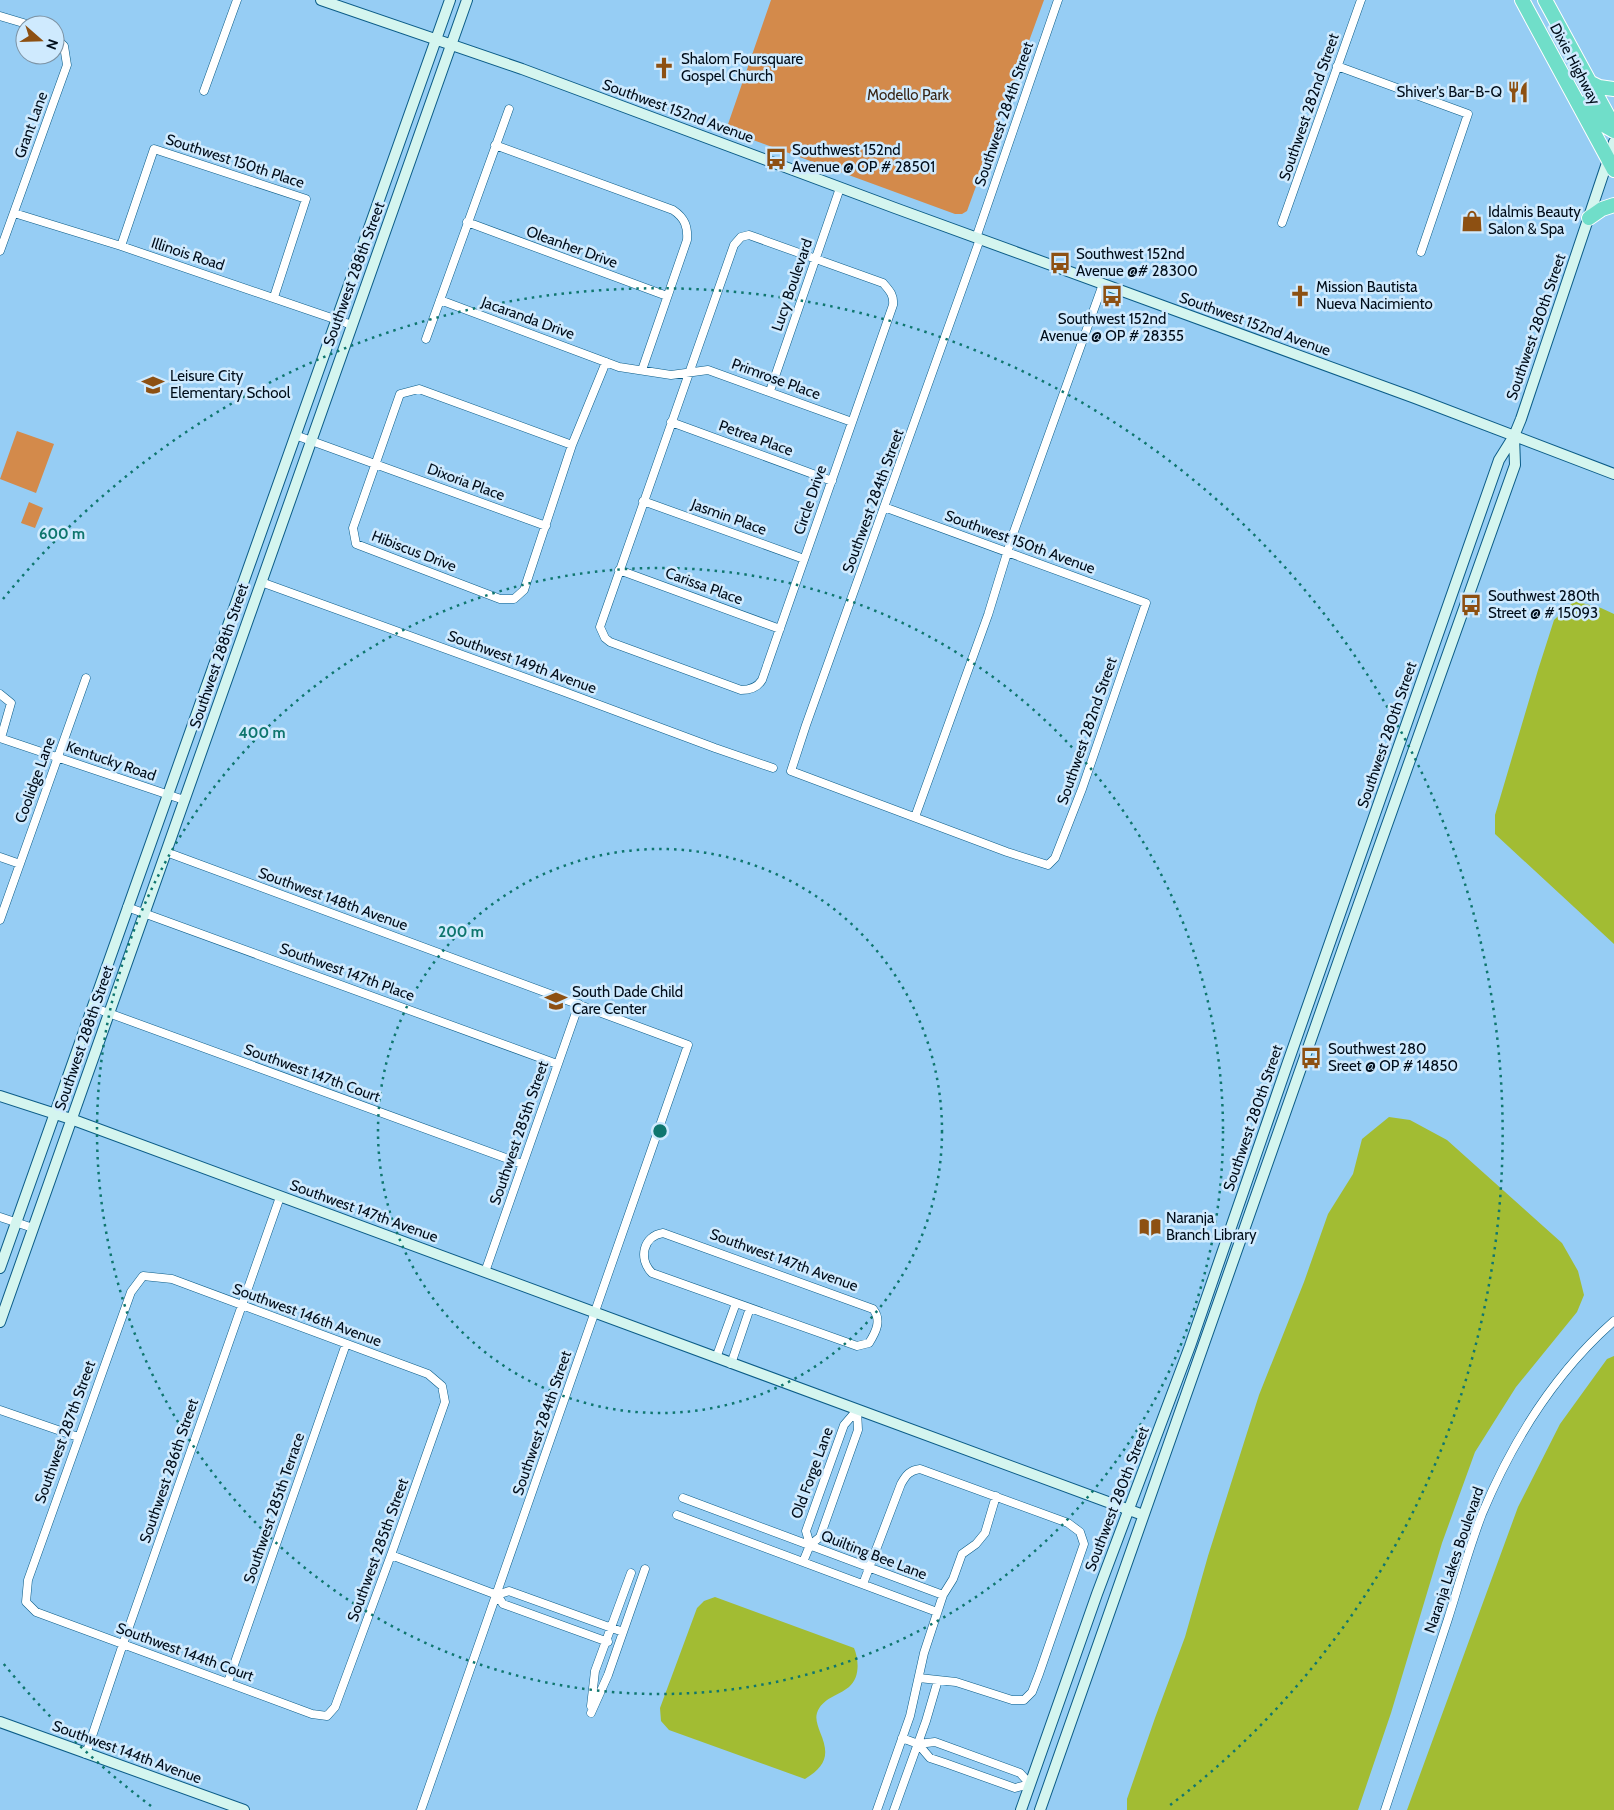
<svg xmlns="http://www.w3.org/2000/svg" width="1614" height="1810" font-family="Cabin,sans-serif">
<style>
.green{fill:#d38a4b}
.water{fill:#a2bc33}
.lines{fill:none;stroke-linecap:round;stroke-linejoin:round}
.street-casing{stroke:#0b5c87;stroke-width:9}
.secondary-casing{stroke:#0b5c87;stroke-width:12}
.highway-casing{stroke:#fff;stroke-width:16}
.street{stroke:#fff;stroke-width:8}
.secondary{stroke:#d4f5ef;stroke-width:10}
.highway{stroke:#70dec9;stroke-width:14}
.ring{fill:none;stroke:#0f766e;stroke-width:2.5;stroke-dasharray:2.5 5}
.labels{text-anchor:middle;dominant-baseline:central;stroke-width:5;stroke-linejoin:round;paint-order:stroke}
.poi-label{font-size:15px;fill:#000d1a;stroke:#cfeafe;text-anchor:start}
.street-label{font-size:15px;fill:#000d1a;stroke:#cfeafe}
.park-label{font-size:15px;fill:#382516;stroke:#cfeafe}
.centre{fill:#0f766e;stroke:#cfeafe;stroke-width:2.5}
.ring-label{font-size:15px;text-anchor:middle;font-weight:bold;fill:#0f766e;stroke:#cfeafe;stroke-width:5;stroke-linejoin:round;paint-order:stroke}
</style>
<rect width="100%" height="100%" fill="#96cdf4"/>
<path class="green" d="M 771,0 L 1044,0 L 967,211 L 962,214 L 955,214 L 726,130 Z
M 17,431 L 54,444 L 36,493 L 0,479 Z
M 29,502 L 43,508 L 35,528 L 21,523 Z"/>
<path class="water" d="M 1574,601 L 1601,608 L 1614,614 L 1614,944 L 1495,834 L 1495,815 L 1538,670 L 1554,620 Z
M 1389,1117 L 1410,1120 L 1447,1140 L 1562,1243 L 1578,1271 L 1584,1295 L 1577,1312 L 1516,1387 L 1475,1452 L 1442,1543 L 1391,1713 L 1358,1810 L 1127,1810 L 1127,1799 L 1155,1718 L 1185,1637 L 1208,1556 L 1259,1395 L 1304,1282 L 1328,1214 L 1353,1174 L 1362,1139 Z
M 1614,1356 L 1614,1810 L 1407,1810 L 1518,1507 L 1560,1424 L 1607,1359 Z
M 715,1597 L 854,1648 C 859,1660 860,1678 849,1687 C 838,1696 822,1698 817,1713 C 815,1719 818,1726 820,1732 C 830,1755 826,1766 805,1779 L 669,1730 L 661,1721 L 660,1708 L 697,1608 L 704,1601 Z"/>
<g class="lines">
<g class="street-casing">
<path id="street" d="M 0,16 L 30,25
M 1337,66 L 1468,114 L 1421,252
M 204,91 L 237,0
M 495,145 L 673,210 C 685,218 688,227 687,240 L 642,370
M 14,213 L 121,246 L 352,325
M 467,222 L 667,296
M 1282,223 L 1361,0
M 749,235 L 883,283 C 890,291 894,295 893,305 L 762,680 C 757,688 750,690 741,690 L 610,642 L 605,638 L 600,627 L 734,245 L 741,237 Z
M 976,238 L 1058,0
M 121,246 L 154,149 L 306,199 L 274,297
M 0,251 L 67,65 L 64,46 L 55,37
M 440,300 L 619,367 L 671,375 L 708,370 L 852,422
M 426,339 L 509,109
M 770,391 L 840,188
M 671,422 L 832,481
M 295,435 L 546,526
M 572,445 L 419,389 L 400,394 L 353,528 L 356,544 L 500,599 L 514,599 L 524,590 L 572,445 L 606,362
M 643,501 L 804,559
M 884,507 L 1146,603 L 1082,789 L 1055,858 L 1048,865 L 1007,852 L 791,771 L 806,725 L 980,239
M 619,570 L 780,629
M 261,582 L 562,691 L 715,748 L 773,768
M 0,694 L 11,703 L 1,738
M 0,738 L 184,800
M 915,817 L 988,615 L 1012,537 L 1103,284
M 166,852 L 688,1045 L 421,1810
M 0,857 L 20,864
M 127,907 L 557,1064
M 0,920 L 86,678
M 92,1007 L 522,1164
M 0,1217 L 33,1228
M 663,1233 L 873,1309 C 882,1320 876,1332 869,1343 L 857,1346 L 652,1273 C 638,1259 643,1236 663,1233 Z
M 485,1272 L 579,1004
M 143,1276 L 172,1279 L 428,1374 L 442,1386 L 445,1402 L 391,1555 L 335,1707 L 327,1716 L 312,1714 L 36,1612 L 26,1602 L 28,1580 L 131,1292 Z
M 716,1358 L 736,1303
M 731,1364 L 750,1308
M 0,1410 L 78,1437
M 683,1498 L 943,1595
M 677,1515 L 937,1612
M 810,1545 L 806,1531 L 844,1425 L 857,1410
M 391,1555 L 497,1595
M 803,1562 L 810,1545 L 820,1537 L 858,1430 L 857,1410
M 863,1584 L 901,1484 C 906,1475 910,1470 920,1469 L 1068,1523 L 1080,1532 L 1084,1544 L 1039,1674 L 1032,1692 L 1024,1700 L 1012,1700 L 956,1682 L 919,1678
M 497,1595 L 509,1591 L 623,1632
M 497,1595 L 503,1604 L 608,1642
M 228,1682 L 346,1344
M 591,1706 L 595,1671 L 631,1573
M 591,1713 L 608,1675 L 645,1569
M 902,1738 L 918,1744 L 930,1758 L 945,1763 L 1015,1788 L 1030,1784 L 1020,1773 L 935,1742 L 918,1744
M 86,1754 L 123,1644 L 280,1197
M 877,1810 L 910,1716 L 924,1653 L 943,1595 L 953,1579 L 962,1554 L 976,1544 L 985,1533 L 996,1496
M 894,1810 L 926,1721 L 938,1680
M 1385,1810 C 1406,1746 1427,1682 1448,1619 C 1459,1584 1469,1548 1482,1514 C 1512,1442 1555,1373 1614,1321"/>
</g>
<g class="secondary-casing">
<path id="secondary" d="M 321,0 L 522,69 L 895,208 L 1415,398 L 1614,474
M 0,1096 L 71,1119 L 1143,1515
M 0,1268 L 450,0
M 0,1322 L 467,0
M 0,1722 L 244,1810
M 1021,1810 L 1097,1594 L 1190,1346 L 1287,1065 L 1499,460 L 1514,436 L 1521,419 L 1614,142
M 1040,1810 L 1346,940 L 1515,465 L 1514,437"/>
</g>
<g class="highway-casing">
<path id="highway" d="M 1522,0 L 1614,170
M 1545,0 L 1614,127
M 1589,82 L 1599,87 L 1614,89
M 1587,102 L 1600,123 L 1614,131
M 1589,218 L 1602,209 L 1614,205"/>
</g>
<use href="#street" class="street"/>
<use href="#secondary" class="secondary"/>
<use href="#highway" class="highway"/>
</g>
<g class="ring">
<circle cx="660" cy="1131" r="282"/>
<circle cx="660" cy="1131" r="563"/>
<path d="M151 1806A845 845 0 0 1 3 1663M3 599A845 845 0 1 1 1169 1806"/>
</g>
<defs>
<g id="church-bare" transform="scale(1.725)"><path d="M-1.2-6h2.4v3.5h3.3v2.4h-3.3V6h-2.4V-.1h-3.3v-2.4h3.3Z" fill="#8d5012" stroke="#cfeafe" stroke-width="2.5" paint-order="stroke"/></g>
<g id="restaurant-bare" transform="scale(1.725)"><path d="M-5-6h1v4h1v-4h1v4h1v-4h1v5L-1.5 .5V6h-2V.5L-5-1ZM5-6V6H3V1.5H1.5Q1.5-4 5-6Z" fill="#8d5012" stroke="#cfeafe" stroke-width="2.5" paint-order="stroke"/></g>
<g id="bus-bare" transform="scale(1.725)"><path d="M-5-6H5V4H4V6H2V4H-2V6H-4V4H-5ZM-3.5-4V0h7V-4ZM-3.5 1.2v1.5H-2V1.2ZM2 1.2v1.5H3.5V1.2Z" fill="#8d5012" stroke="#cfeafe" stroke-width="2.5" paint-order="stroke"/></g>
<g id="shop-bare" transform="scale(1.725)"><path d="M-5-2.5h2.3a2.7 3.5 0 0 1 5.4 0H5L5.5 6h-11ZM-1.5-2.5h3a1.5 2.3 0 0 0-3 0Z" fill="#8d5012" stroke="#cfeafe" stroke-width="2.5" paint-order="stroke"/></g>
<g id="school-bare" transform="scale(1.725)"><path d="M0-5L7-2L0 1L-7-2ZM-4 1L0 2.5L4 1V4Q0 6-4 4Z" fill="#8d5012" stroke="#cfeafe" stroke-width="2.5" paint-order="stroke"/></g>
<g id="library-bare" transform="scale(1.725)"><path d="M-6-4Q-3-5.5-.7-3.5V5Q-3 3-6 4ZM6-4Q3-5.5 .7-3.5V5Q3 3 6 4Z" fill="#8d5012" stroke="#cfeafe" stroke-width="2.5" paint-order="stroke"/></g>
</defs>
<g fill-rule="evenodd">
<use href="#church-bare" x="664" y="68"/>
<use href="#restaurant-bare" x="1518" y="92"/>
<use href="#bus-bare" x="776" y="159"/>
<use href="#shop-bare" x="1472" y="221"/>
<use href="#bus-bare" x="1060" y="263"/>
<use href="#bus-bare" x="1112" y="296"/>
<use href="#church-bare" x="1300" y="296"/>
<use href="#school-bare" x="153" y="385"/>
<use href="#bus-bare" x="1471" y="605"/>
<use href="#school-bare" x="556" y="1001"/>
<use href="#bus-bare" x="1311" y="1058"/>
<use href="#library-bare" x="1150" y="1227"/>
</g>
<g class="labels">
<g class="poi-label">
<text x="681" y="59">Shalom Foursquare<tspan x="681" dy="17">Gospel Church</tspan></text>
<text x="1502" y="92" text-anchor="end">Shiver's Bar-B-Q</text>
<text x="792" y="150">Southwest 152nd<tspan x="792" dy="17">Avenue @ OP # 28501</tspan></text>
<text x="1488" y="212">Idalmis Beauty<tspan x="1488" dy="17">Salon &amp; Spa</tspan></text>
<text x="1076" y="254">Southwest 152nd<tspan x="1076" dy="17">Avenue @# 28300</tspan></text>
<text x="1316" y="287">Mission Bautista<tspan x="1316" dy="17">Nueva Nacimiento</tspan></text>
<text x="1112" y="319" text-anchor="middle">Southwest 152nd<tspan x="1112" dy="17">Avenue @ OP # 28355</tspan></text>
<text x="170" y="376">Leisure City<tspan x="170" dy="17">Elementary School</tspan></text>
<text x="1488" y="596">Southwest 280th<tspan x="1488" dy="17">Street @ # 15093</tspan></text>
<text x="572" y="992">South Dade Child<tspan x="572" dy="17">Care Center</tspan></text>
<text x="1328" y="1049">Southwest 280<tspan x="1328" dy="17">Sreet @ OP # 14850</tspan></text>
<text x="1166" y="1218">Naranja<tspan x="1166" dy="17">Branch Library</tspan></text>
</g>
<g class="street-label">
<text transform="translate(1575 64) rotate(62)">Dixie Highway</text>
<text transform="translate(1309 107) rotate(-71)">Southwest 282nd Street</text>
<text transform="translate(678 111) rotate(20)">Southwest 152nd Avenue</text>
<text transform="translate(1004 114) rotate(-71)">Southwest 284th Street</text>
<text transform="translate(31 125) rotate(-70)">Grant Lane</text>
<text transform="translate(235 161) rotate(18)">Southwest 150th Place</text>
<text transform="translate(572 247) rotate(20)">Oleanher Drive</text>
<text transform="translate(188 254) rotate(18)">Illinois Road</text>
<text transform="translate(354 274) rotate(-70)">Southwest 288th Street</text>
<text transform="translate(792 285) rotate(-71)">Lucy Boulevard</text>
<text transform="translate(528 318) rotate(20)">Jacaranda Drive</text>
<text transform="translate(1255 324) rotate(20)">Southwest 152nd Avenue</text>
<text transform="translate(1536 327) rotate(-71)">Southwest 280th Street</text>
<text transform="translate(776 379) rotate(20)">Primrose Place</text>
<text transform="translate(756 438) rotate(20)">Petrea Place</text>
<text transform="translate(466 482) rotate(20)">Dixoria Place</text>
<text transform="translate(810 500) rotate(-71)">Circle Drive</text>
<text transform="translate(873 501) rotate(-70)">Southwest 284th Street</text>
<text transform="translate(729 517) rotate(20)">Jasmin Place</text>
<text transform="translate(1020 542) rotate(20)">Southwest 150th Avenue</text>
<text transform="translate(414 551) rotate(21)">Hibiscus Drive</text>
<text transform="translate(704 586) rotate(20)">Carissa Place</text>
<text transform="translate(219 656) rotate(-71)">Southwest 288th Street</text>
<text transform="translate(522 662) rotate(20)">Southwest 149th Avenue</text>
<text transform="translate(1087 731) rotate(-71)">Southwest 282nd Street</text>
<text transform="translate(1387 735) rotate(-71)">Southwest 280th Street</text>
<text transform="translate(111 761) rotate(19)">Kentucky Road</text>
<text transform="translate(35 780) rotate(-70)">Coolidge Lane</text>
<text transform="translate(333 899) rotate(20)">Southwest 148th Avenue</text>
<text transform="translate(347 972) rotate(20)">Southwest 147th Place</text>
<text transform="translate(84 1038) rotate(-71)">Southwest 288th Street</text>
<text transform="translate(312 1073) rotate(20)">Southwest 147th Court</text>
<text transform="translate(1253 1118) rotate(-71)">Southwest 280th Street</text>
<text transform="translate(519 1133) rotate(-71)">Southwest 285th Street</text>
<text transform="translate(364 1211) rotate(20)">Southwest 147th Avenue</text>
<text transform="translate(784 1260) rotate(20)">Southwest 147th Avenue</text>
<text transform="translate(307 1315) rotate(20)">Southwest 146th Avenue</text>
<text transform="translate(542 1423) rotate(-71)">Southwest 284th Street</text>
<text transform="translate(65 1432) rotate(-70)">Southwest 287th Street</text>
<text transform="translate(169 1471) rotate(-71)">Southwest 286th Street</text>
<text transform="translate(812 1473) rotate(-70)">Old Forge Lane</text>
<text transform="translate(1117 1499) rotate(-69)">Southwest 280th Street</text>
<text transform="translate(274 1508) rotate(-71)">Southwest 285th Terrace</text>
<text transform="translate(378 1550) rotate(-70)">Southwest 285th Street</text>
<text transform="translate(874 1555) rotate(21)">Quilting Bee Lane</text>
<text transform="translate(1454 1560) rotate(-71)">Naranja Lakes Boulevard</text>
<text transform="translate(185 1652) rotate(20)">Southwest 144th Court</text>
<text transform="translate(127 1752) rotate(20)">Southwest 144th Avenue</text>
</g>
<g class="park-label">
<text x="908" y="95">Modello Park</text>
</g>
</g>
<circle cx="660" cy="1131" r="8" class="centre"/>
<g class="ring-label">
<text x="62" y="539">600 m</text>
<text x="262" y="738">400 m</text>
<text x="461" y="937">200 m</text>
</g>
<g transform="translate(40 40) rotate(110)"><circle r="24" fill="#cfeafe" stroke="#7c92a3"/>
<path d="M0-4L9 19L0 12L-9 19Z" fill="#8d5012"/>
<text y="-8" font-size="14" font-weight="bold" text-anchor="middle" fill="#000d1a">N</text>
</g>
</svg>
